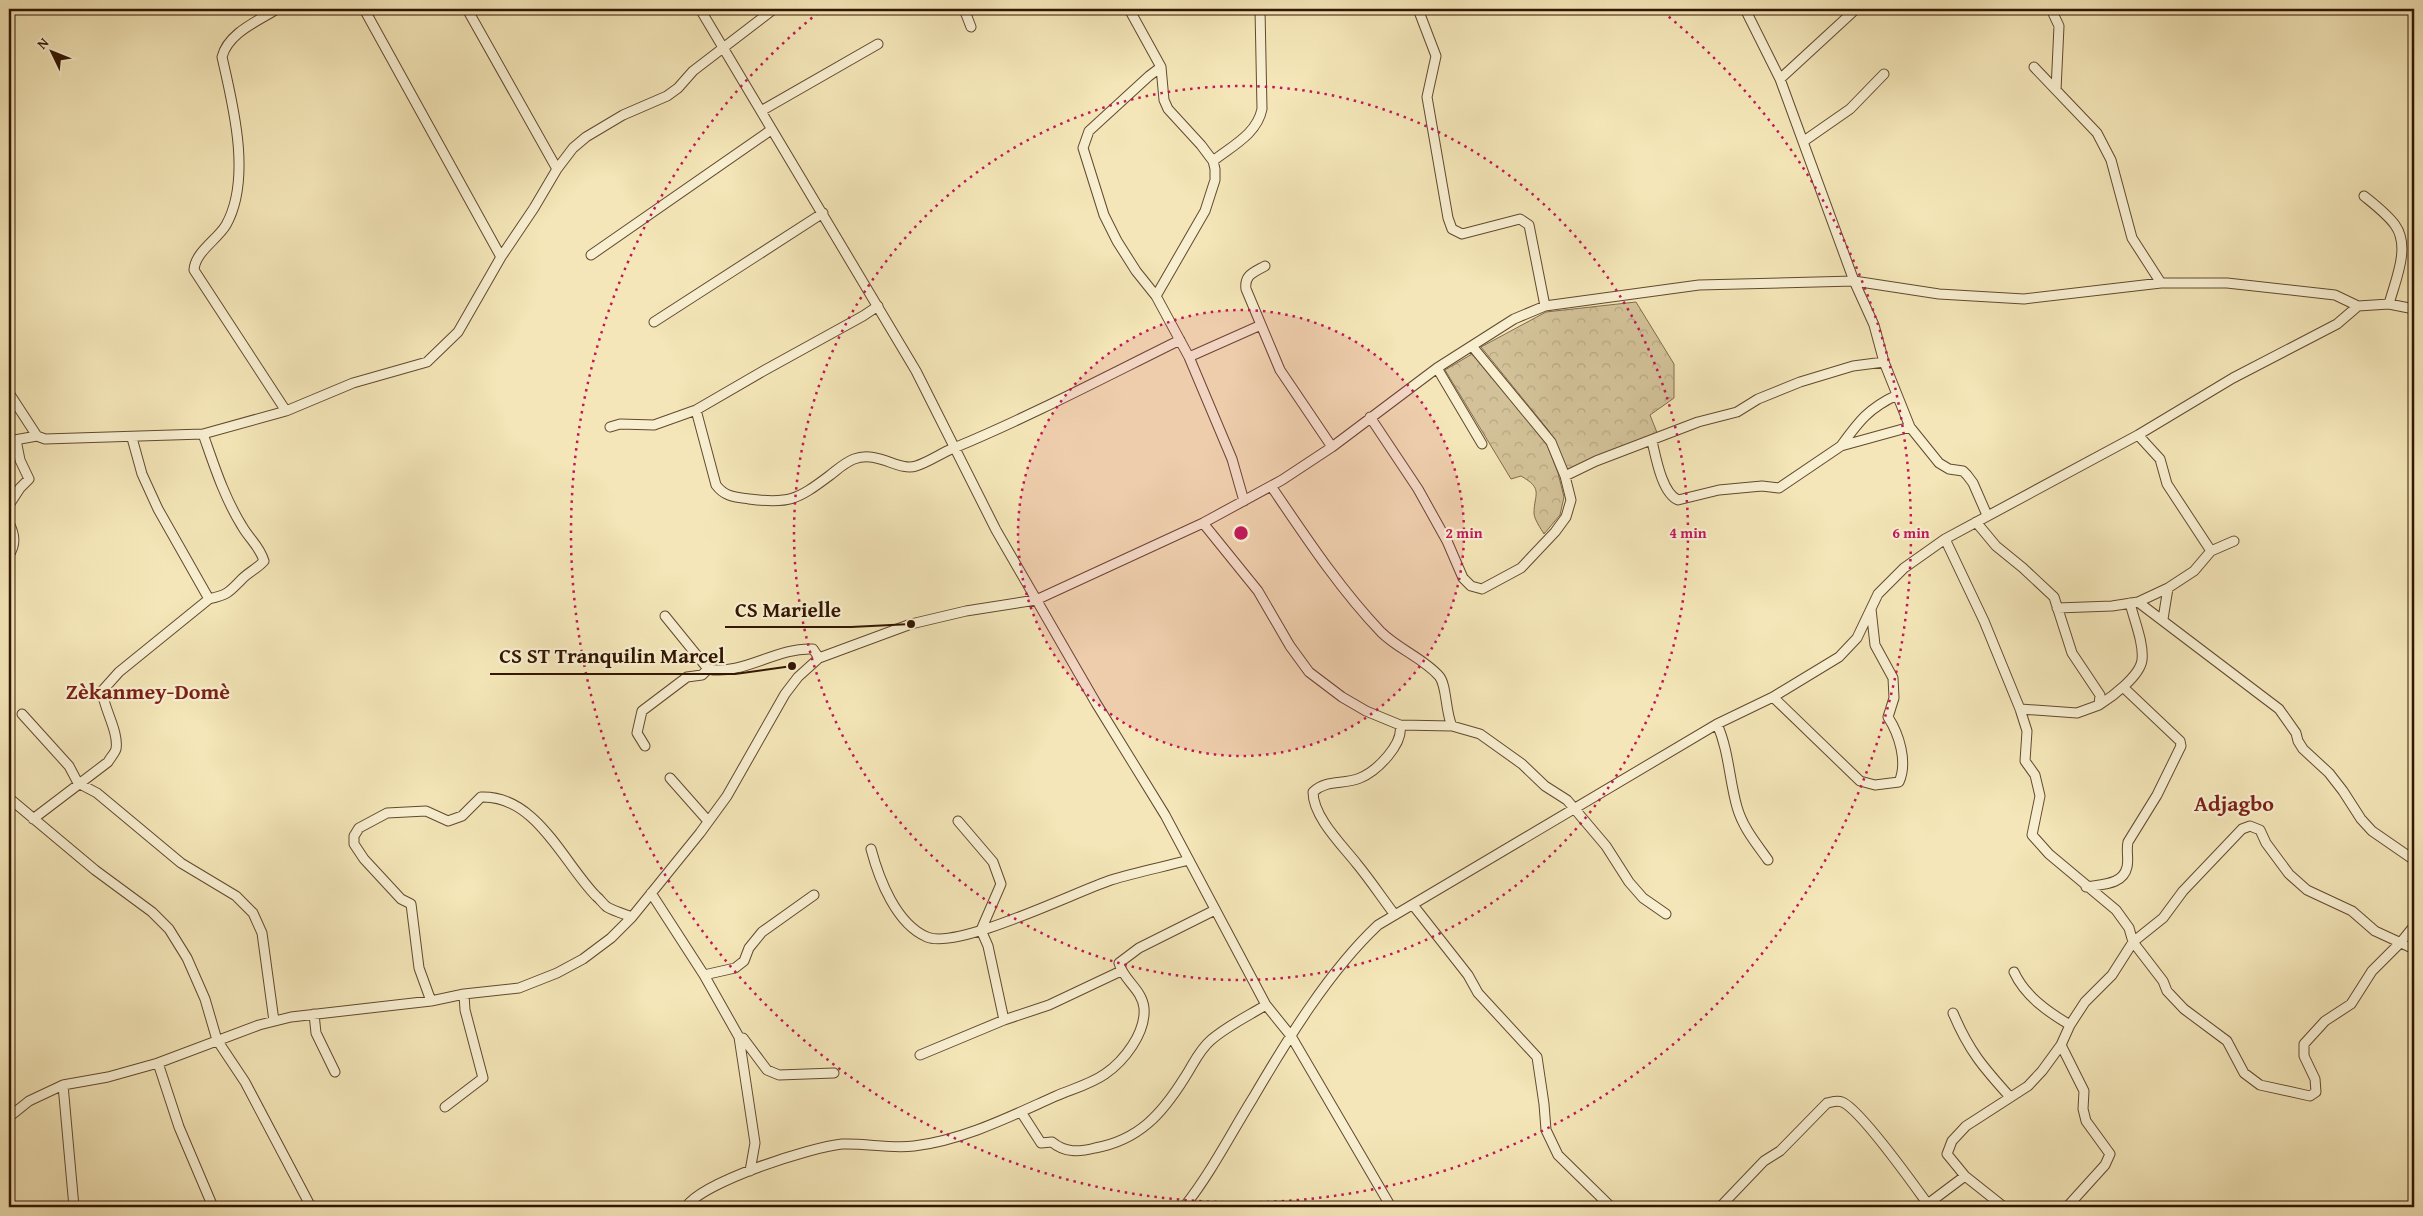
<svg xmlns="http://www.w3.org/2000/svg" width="2423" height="1216" font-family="'Gentium Book Plus',serif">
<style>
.forest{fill:url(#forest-crowns);stroke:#826c4c}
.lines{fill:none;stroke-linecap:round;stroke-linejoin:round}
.minor-casing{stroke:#62492e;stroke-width:11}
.minor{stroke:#f8efd1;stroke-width:9}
.ring{fill:none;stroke:#c2185b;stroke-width:2.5;stroke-dasharray:2.5 5}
.labels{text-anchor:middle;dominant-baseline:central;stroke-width:4.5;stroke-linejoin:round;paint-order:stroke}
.quarter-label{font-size:22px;font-weight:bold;fill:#7a1f14;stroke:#f8efd1}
.centre{fill:#c2185b;stroke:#f8efd1;stroke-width:2.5}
.ring-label{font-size:15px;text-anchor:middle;font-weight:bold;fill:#c2185b;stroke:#f8efd1;stroke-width:4.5;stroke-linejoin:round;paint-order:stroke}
.leader{fill:none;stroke:#321500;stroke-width:2}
.callout-dot{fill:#321500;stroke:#f8efd1;stroke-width:2}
.callout-label{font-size:21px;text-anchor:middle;font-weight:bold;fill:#321500;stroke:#f8efd1;stroke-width:4.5;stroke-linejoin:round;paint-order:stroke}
</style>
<defs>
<pattern id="forest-crowns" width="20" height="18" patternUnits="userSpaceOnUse" patternTransform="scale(1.25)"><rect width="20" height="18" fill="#d3c299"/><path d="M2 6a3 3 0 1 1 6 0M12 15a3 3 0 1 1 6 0" fill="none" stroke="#b6a682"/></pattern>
</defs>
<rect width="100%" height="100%" fill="#f4e6b8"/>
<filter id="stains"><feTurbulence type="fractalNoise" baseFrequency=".004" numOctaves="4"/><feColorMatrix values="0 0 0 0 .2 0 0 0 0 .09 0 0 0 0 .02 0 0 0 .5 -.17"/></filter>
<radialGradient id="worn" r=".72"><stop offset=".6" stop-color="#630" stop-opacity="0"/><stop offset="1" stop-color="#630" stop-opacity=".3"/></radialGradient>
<path class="forest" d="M 1636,302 L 1674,364 L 1674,398 L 1650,415 L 1658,435 L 1566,470 L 1549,431 L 1481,347 L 1546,312 Z
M 1472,354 L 1546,442 L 1558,473 L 1564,497 L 1560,515 L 1544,534 C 1541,529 1534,519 1534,513 C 1534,494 1544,489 1521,476 L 1511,479 L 1445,370 Z"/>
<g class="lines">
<g class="minor-casing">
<path id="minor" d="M 277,9 C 258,21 228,33 222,57 C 233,105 252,179 226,225 C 217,240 195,252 194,270 L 286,411
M 364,9 L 501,257
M 467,9 L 557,169
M 700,9 L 916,371 L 996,530 L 1096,703 L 1165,815 L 1266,1005 L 1291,1036 L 1391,1207
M 964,9 L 971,27
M 1129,9 L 1161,67 L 1164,100 L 1168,109 L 1201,145 L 1213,161 L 1215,169 L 1215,180 L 1205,211 L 1156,296
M 1418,9 L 1436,56 L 1427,97 L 1448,218 L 1452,229 L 1462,234 L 1520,219 L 1529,225 L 1545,306
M 1745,9 L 1780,79 L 1854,281 L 1874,325 L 1884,362 L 1910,427 L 1939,463 L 1949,469 L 1963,471 L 1967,475 L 1973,483 L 1987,515
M 2051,9 L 2059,26 L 2056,90
M 1161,67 L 1149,76 L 1089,131 L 1083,148 L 1104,215 L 1117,241 L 1136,271 L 1156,296 L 1189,357 L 1232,459 L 1244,501
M 2034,67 L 2097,133 L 2111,160 L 2132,238 L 2161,283
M 1780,79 L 1856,9
M 761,111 L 878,44
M 1804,141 L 1850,109 L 1884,74
M 1213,161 C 1232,146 1257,134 1262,109 L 1260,9
M 2364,196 C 2375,205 2387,214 2395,225 C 2411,247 2395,281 2389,304
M 591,255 L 771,130
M 1265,266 C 1254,272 1244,275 1246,289 L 1280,370 L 1332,447
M 654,322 L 823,213
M 1189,357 L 1261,325
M 1437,368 L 1482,444
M 9,393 L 37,436
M 696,410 L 716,485 C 725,497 735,497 749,499 C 789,504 797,500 829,476 C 837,470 844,463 854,459 C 878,450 899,472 916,466 C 929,462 941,453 954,448 C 1031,416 1105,377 1180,340
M 1370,417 L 1418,489 L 1447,541 L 1463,578 L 1471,586 L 1482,589 L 1521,568 L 1555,532 L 1566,517 L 1571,500 L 1565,476 L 1551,442 L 1472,346
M 610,427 L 620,424 L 654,425 L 696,410 L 765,370 L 863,316 L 878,306
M 2138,435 L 2160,459 L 2167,484 L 2211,551
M 132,438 L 142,474 L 158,509 L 209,599
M 9,441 L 37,436 L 45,439 L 203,434 L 286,411 L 353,383 L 427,362 L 458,332 L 501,257 L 534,208 L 557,169 L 573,148 L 586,137 L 623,115 L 667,96 L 678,88 L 693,71 L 774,9
M 1652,441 C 1656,458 1662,493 1678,500 L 1719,490 L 1762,486 L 1779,488 L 1841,446 L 1910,427
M 1841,446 C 1859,421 1869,408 1897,395
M 1565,476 L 1596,461 L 1698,422 L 1737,412 L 1758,399 L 1800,382 L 1853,366 L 1884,362
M 1271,486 C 1305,536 1339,588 1381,632 C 1398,649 1423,658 1439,676 C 1447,685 1445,711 1452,726 L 1480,734 L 1522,764 L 1545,786 L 1567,800 L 1606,846 L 1629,882 L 1643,898 L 1666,914
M 9,505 L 20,488 L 29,479 L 20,460 L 16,440
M 1976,522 L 1996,546 L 2023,568 L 2054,597 L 2072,653 L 2100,695 L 2099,705 L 2077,713 L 2020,709
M 9,523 C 15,535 16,544 9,555
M 1203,523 L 1258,591 L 1290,646 L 1309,672 L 1342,697 L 1366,711 L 1400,725 L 1452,726
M 1945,539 L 1984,621 L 2020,709 L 2027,731 L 2025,761 L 2035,775 L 2040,796 L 2032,835 L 2049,854 L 2116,910 L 2129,928 L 2133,942 L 2163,981 L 2167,991 L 2184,1009 L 2227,1041 L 2244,1073 L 2260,1085 L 2310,1096 L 2316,1092 L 2315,1079 L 2304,1056 L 2304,1044 L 2325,1021 L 2351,1004 L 2372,971 L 2401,942 L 2414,926
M 2138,602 L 2279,709 L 2296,733 L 2298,741 L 2303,749 L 2329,773 L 2343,791 L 2361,819 L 2372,831 L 2414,860
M 2057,608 L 2112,606 L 2138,602 L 2168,588 L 2194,571 L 2211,551 L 2234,541
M 665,616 L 708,669 C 743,676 776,647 813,649 L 819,658
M 2163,619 L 2168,588
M 1773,697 L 1860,781 L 1875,785 L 1899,782 C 1908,762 1899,734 1888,717 L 1894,698 L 1893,678 L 1875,645 L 1871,609
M 2099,705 C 2112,697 2140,676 2142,660 C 2144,643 2134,620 2130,603
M 22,714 L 69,766 L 78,783 L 97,793 L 181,863 L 236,896 L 253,913 L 262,933 L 274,1021
M 1717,724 C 1729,751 1729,779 1737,807 C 1743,828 1756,843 1768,860
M 645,746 L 637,733 L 642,711 L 687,677 L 702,675 L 708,669
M 670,778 L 708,821
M 9,798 L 95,870 L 152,912 L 169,929 L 187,958 L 205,999 L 217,1040 L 245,1082 L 311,1207
M 33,819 L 108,762 C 110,758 115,753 116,749 C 119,732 104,709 102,691 L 119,672 L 209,599 C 229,594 228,593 242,579 C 249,572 258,568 264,561 C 259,545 250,540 242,526 C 224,497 214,465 203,434
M 958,821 L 993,862 L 1001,884 L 981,930 L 988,946 L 1004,1020
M 871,849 C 879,879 896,924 927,937 C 958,950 1075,892 1111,880 C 1137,872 1163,867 1189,860
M 2086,887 C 2102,884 2123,885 2127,867 C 2129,859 2126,851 2128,842 L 2157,795 L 2181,746 L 2180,741 L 2123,687
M 651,893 L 704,975 L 739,1037 L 755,1143 L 750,1171
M 1413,905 L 1468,975 L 1478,993 L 1537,1057 L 1544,1104 L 1546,1130 L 1558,1155 L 1611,1207
M 1395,915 C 1382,898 1371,881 1357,864 C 1343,846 1313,817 1313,792 C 1327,779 1343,785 1360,778 C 1377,771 1404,744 1400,725
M 2014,972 C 2025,996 2048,1012 2070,1025
M 704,975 L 735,968 L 744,961 L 749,948 L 762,932 L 814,895
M 431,1001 L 419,968 L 411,904 L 401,899 L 364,859 L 354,844 L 354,836 L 359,828 L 387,813 L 426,811 L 448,821 L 462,816 L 481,797 C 536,795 563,862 596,896 C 600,899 603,904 607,907 C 614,911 624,914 632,917
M 1953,1013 C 1969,1051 1983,1067 2010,1097
M 314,1014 L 316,1033 L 335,1072
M 739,1037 L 743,1038 L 767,1070 L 779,1075 L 834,1073
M 2061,1045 L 2084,1091 L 2083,1109 L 2086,1121 L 2110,1154 L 2105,1165 L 2067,1207
M 920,1055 L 1004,1020 L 1049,1005 L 1121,971
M 158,1063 L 179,1127 L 213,1207
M 63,1085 L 74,1207
M 445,1107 L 483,1078 L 465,1010 L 464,994
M 1021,1112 L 1041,1143 L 1052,1142 C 1065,1153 1079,1152 1095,1148 C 1139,1140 1162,1114 1185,1077 C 1193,1065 1199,1050 1211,1040 C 1227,1026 1248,1016 1266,1005
M 9,1117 L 29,1101 L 63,1085 L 108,1077 L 158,1063 L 259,1025 L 291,1017 L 431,1001 L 464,994 L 519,988 L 557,973 L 583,959 L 611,938 L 632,917 L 700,833 L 727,796 L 785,694 L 798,677 L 819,658 L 911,624 L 966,611 L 1036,600 L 1203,523 L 1282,480 L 1332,447 L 1437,368 L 1514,319 L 1545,306 L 1699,285 L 1854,281 L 1939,294 L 2024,299 L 2161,283 L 2227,283 L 2335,295 L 2358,306 L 2389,304 L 2414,309
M 1925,1206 L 1965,1176
M 686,1207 C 702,1182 811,1147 842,1144 C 866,1143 890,1149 914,1146 C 964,1140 1011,1116 1056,1096 C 1072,1089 1091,1084 1105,1074 C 1124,1061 1146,1033 1144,1008 C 1142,989 1123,980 1119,963 L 1139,948 L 1215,910
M 1184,1207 C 1211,1173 1230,1135 1253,1098 C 1287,1040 1329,971 1378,925 L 1717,724 L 1773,697 L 1839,657 L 1857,638 L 1878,594 L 1904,568 L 1945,539 L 2138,435 L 2233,378 L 2337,324 L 2358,306
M 1720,1207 L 1764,1161 L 1780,1151 L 1827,1103 C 1832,1102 1837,1100 1842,1102 C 1860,1109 1914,1185 1927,1203
M 2004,1207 L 1965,1176 L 1947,1154 L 1952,1141 L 1966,1126 L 2028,1086 L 2042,1071 L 2061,1045 L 2070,1025 L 2085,1002 L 2112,975 L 2133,942 L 2163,918 L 2183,891 L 2242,829 L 2250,826 L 2260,830 L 2266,843 L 2289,874 L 2307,890 L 2352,911 L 2375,931 L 2414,949"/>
</g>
<use href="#minor" class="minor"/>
</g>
<circle cx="1241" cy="533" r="223" fill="#c2185b" fill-opacity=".12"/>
<g class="ring">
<circle cx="1241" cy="533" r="223"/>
<circle cx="1241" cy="533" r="447"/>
<path d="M1663 12A670 670 0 1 1 819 12"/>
</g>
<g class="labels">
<g class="quarter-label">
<text x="148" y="691">Zèkanmey-Domè</text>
<text x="2234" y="803">Adjagbo</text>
</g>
</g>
<circle cx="1241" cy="533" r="8" class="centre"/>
<g class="ring-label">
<text x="1464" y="538">2 min</text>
<text x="1688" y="538">4 min</text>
<text x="1911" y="538">6 min</text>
</g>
<path class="leader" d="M911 624L851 627H725M792 666L735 674H490"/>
<g class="callout-dot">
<circle cx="911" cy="624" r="5"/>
<circle cx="792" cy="666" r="5"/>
</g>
<g class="callout-label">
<text x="788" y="617">CS Marielle</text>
<text x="612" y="663">CS ST Tranquilin Marcel</text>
</g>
<rect width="2423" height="1216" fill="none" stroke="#f4e6b8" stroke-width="30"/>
<rect x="10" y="10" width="2403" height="1196" fill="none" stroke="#321500" stroke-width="2.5"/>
<rect x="15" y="15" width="2393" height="1186" fill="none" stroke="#321500"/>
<g transform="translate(52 52) rotate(313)" stroke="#f8efd1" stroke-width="4" paint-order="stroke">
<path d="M0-4L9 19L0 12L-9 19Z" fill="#321500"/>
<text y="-8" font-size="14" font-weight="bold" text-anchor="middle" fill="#321500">N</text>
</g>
<rect width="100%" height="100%" filter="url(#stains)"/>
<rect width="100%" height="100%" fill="url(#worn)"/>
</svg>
